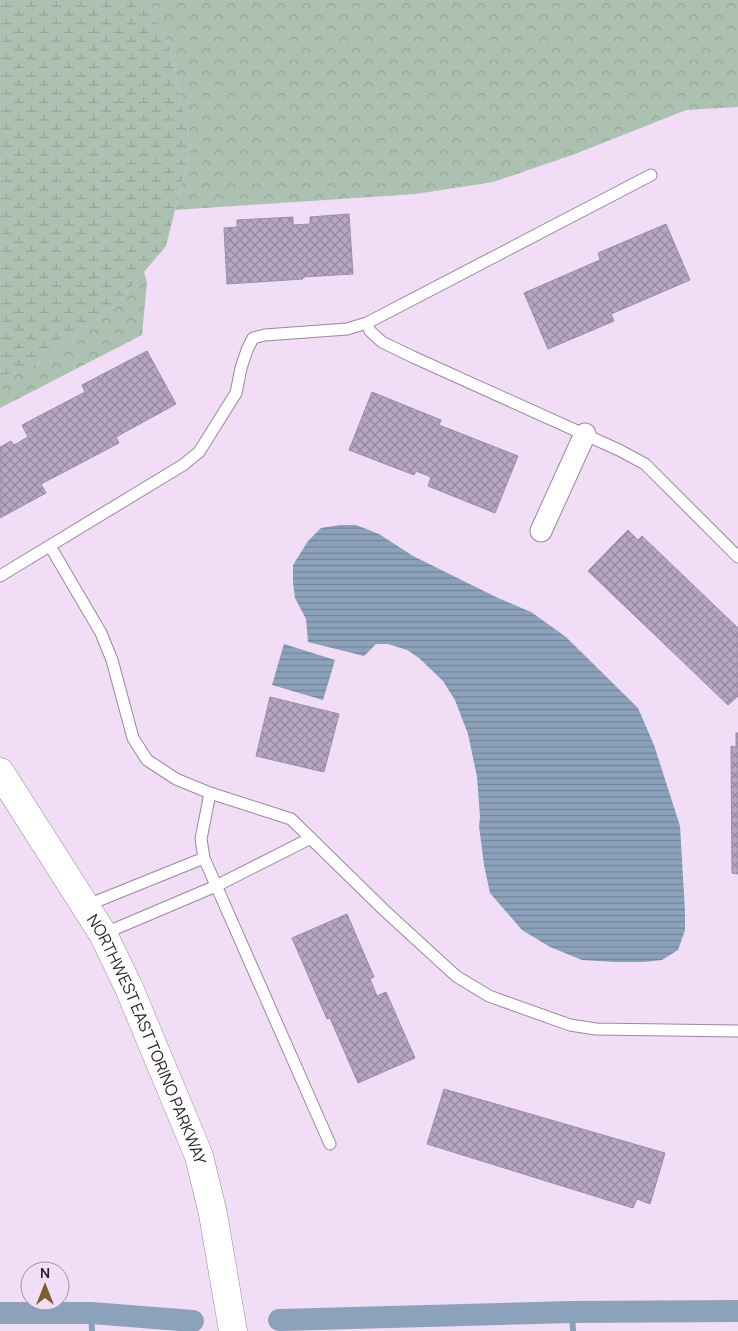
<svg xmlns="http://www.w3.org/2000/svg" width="738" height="1331" font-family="Manrope,sans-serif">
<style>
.forest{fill:url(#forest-crowns)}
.wetland{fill:url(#wetland-marsh)}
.water{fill:url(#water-rules)}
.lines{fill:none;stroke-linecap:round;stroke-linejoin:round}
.stream{stroke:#8ca2bb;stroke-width:6}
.canal{stroke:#8ca2bb;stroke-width:22}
.building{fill:url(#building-cross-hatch);stroke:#9c8da6}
.lane-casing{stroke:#9b879f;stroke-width:13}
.street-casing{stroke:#9b879f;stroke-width:23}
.secondary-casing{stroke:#9b879f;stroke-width:29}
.lane{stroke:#fff;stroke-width:11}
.street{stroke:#fff;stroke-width:21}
.secondary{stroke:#fff;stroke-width:28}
.labels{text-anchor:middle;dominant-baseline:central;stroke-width:4;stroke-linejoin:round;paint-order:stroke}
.street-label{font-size:16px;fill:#271f28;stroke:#f2ddf6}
</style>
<defs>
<pattern id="forest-crowns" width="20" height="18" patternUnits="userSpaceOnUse" patternTransform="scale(1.25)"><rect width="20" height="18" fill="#acc1b1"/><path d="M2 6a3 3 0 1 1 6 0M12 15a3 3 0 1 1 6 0" fill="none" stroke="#94a598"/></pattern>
<pattern id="wetland-marsh" width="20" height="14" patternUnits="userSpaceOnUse" patternTransform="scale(1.25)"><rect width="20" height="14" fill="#acc1b1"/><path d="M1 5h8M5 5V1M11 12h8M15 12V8" fill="none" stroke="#94a598"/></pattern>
<pattern id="water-rules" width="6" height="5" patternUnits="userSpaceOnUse" patternTransform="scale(1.25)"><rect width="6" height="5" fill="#8ca2bb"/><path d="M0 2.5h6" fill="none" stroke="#728398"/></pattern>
<pattern id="building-cross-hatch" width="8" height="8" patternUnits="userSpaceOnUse" patternTransform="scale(1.25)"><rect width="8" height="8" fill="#b7a6c2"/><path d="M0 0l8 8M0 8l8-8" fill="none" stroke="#95879e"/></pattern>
</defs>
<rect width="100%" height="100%" fill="#f2ddf6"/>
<path class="forest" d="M 145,0 L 738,0 L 738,107 L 686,110 L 575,154 L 493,182 L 416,194 L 175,210 L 191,146 L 170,49 Z
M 144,272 L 147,282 L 142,335 L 0,408 L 0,378 L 38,363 L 116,305 Z"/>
<path class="wetland" d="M 0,0 L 145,0 L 170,49 L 191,146 L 166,246 L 116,305 L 38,363 L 0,378 Z"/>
<path class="water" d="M 340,525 L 356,525 L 379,534 L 413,556 L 498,598 L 531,612 L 566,637 L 638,708 L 654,745 L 680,826 L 685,911 L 685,930 L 678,950 L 662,960 L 644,962 L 615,962 L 582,960 L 550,947 L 522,930 L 490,893 L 484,865 L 479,826 L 480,817 L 477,777 L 468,734 L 455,700 L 443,681 L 419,658 L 407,650 L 388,644 L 376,644 L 364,656 L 308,642 L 306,619 L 295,598 L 293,583 L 293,565 L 308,541 L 321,528 Z
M 284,644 L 335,660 L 323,700 L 272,685 Z"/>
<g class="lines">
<path class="stream" d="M 572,1312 L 573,1331
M 91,1313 L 92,1331"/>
<path class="canal" d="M 0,1313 L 91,1313 L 193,1321
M 279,1320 L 572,1312 L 738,1311"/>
</g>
<path class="building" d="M 349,214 L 353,274 L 303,277 L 303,279 L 227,284 L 224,228 L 237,227 L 237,220 L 293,217 L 293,225 L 310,224 L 310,217 Z
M 666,224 L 690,280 L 611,314 L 614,321 L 548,349 L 524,293 L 600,260 L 598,253 Z
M 147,351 L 176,404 L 116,437 L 119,443 L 41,484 L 46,493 L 0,518 L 0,447 L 11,441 L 14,445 L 28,437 L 22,425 L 85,392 L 82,385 Z
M 372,392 L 441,420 L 439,425 L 518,456 L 495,513 L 428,486 L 431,477 L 416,471 L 414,475 L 349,450 Z
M 628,530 L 638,540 L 642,536 L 738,628 L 738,696 L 728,705 L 588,571 Z
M 270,697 L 339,714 L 324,772 L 256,756 Z
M 736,733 L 738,733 L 738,874 L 732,873 L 731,746 L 736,747 Z
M 347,914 L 374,977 L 370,979 L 377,996 L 386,992 L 415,1058 L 358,1083 L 330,1018 L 327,1019 L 292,938 Z
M 444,1089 L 665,1153 L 650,1204 L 637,1199 L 633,1208 L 427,1144 Z"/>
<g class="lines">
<g class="lane-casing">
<path id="lane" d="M 367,323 L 370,331 L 382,342 L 413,357 L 619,450 L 645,464 L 738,557
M 50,546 L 101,633 L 112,660 L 133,738 L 147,760 L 176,779 L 210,793 L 291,819 L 385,911 L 456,976 L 489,996 L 570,1025 L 596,1029 L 738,1031
M 0,576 L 183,465 L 199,452 L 236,393 L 241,368 L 247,350 L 253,338 L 265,335 L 347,329 L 367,323 L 651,175
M 210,793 L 201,839 L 204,858 L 330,1144
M 85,906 L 204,858
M 103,934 L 216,886 L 311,838"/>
</g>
<g class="street-casing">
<path id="street" d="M 541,531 L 585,434"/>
</g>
<g class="secondary-casing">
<g id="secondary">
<path id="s1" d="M 0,772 L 103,934 L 129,988 L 199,1156 L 213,1214 L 233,1331"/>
</g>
</g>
<use href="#lane" class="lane"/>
<use href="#street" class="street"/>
<use href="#secondary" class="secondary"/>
</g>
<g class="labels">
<g class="street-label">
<text stroke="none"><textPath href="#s1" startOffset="306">NORTHWEST EAST TORINO PARKWAY</textPath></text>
</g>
</g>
<g transform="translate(45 1286)"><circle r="24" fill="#f2ddf6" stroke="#a191a4"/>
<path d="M0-4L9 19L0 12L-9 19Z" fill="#796031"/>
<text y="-8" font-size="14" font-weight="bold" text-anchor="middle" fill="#271f28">N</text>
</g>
</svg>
